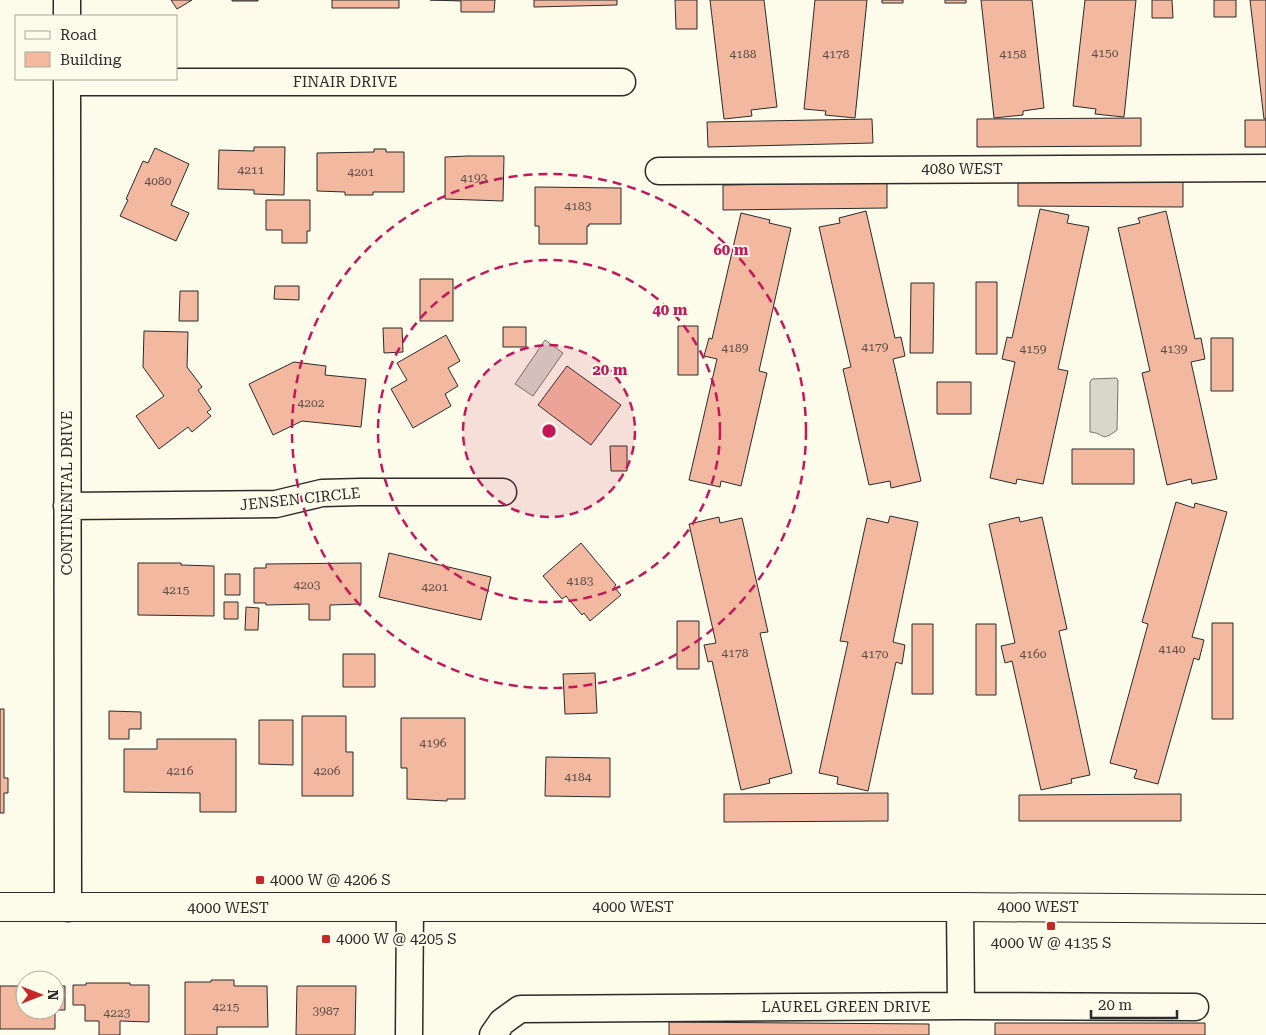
<svg xmlns="http://www.w3.org/2000/svg" width="1266" height="1035" font-family="'Roboto Serif',serif">
<style>
.water{fill:#d8d7c9;stroke:#74746e}
.building{fill:#f2b8a0;stroke:#2b2b2b}
.lines{fill:none;stroke-linecap:round;stroke-linejoin:round}
.street-casing{stroke:#2b2b2b;stroke-width:29}
.secondary-casing{stroke:#2b2b2b;stroke-width:30}
.street{stroke:#fdfbea;stroke-width:26}
.secondary{stroke:#fdfbea;stroke-width:28}
.ring{fill:none;stroke:#c2185b;stroke-width:2.5;stroke-dasharray:9 6}
.poi-dot{fill:#c62828;stroke:#fdfbea;stroke-width:2}
.labels{text-anchor:middle;dominant-baseline:central;stroke-width:4;stroke-linejoin:round;paint-order:stroke}
.number-label{font-size:12px;fill:#5d4e48}
.street-label{font-size:15px;fill:#2b2b2b;stroke:#fdfbea}
.poi-label{font-size:15px;fill:#2b2b2b;stroke:#fdfbea;text-anchor:start}
.centre{fill:#c2185b;stroke:#fdfbea;stroke-width:2.5}
.ring-label{font-size:15px;text-anchor:middle;font-weight:bold;fill:#c2185b;stroke:#fdfbea;stroke-width:4;stroke-linejoin:round;paint-order:stroke}
</style>
<rect width="100%" height="100%" fill="#fdfbea"/>
<path class="water" d="M 545,340 L 563,353 L 533,396 L 515,384 Z
M 1116,378 L 1118,380 L 1117,430 C 1100,443 1105,433 1090,432 L 1090,382 L 1092,379 Z"/>
<path class="building" d="M 171,0 L 192,0 L 177,9 Z
M 232,0 L 258,0 L 258,1 L 232,1 Z
M 332,0 L 399,0 L 399,8 L 332,8 Z
M 430,0 L 495,0 L 494,12 L 461,12 L 461,1 Z
M 534,0 L 617,0 L 617,5 L 534,7 Z
M 675,0 L 697,0 L 697,29 L 676,29 Z
M 710,0 L 764,0 L 777,107 L 751,110 L 752,116 L 724,119 Z
M 815,0 L 867,0 L 855,118 L 825,115 L 826,111 L 804,109 Z
M 882,0 L 903,0 L 903,3 L 882,3 Z
M 945,0 L 966,0 L 966,3 L 945,3 Z
M 981,0 L 1032,0 L 1044,108 L 1023,111 L 1023,115 L 994,118 Z
M 1085,0 L 1136,0 L 1124,117 L 1095,114 L 1096,109 L 1073,106 Z
M 1152,0 L 1172,0 L 1173,18 L 1152,18 Z
M 1214,0 L 1236,0 L 1236,17 L 1214,17 Z
M 1250,0 L 1266,0 L 1266,119 L 1264,119 Z
M 1141,118 L 1141,146 L 977,147 L 977,119 Z
M 872,119 L 873,143 L 708,147 L 707,122 Z
M 1245,120 L 1266,120 L 1266,147 L 1245,147 Z
M 254,147 L 285,147 L 284,195 L 254,194 L 254,190 L 218,189 L 219,150 L 254,151 Z
M 155,148 L 189,164 L 171,205 L 189,213 L 176,241 L 120,216 L 128,200 L 126,199 L 143,161 L 148,163 Z
M 374,149 L 386,149 L 386,152 L 404,152 L 404,192 L 373,192 L 373,195 L 345,195 L 345,192 L 317,191 L 317,153 L 374,152 Z
M 467,156 L 504,156 L 503,201 L 445,199 L 445,157 Z
M 1018,180 L 1183,181 L 1183,207 L 1018,206 Z
M 887,182 L 887,208 L 723,210 L 723,185 Z
M 535,187 L 621,188 L 621,224 L 589,224 L 589,226 L 587,226 L 587,244 L 539,244 L 539,226 L 535,226 Z
M 266,200 L 310,200 L 310,231 L 307,231 L 307,243 L 282,243 L 282,230 L 266,230 Z
M 1040,209 L 1069,215 L 1067,223 L 1089,227 L 1058,369 L 1068,371 L 1043,484 L 1017,479 L 1016,484 L 990,478 L 1015,362 L 1002,359 L 1007,337 L 1012,338 Z
M 866,211 L 895,338 L 901,337 L 905,356 L 893,359 L 921,481 L 891,488 L 890,481 L 869,485 L 843,369 L 851,367 L 819,227 L 840,223 L 839,218 Z
M 1166,211 L 1195,339 L 1201,338 L 1205,359 L 1191,362 L 1217,479 L 1192,484 L 1191,479 L 1167,485 L 1142,373 L 1150,371 L 1118,228 L 1140,223 L 1138,218 Z
M 741,213 L 770,220 L 769,223 L 791,228 L 759,371 L 767,373 L 741,486 L 721,481 L 720,487 L 689,480 L 717,359 L 704,356 L 709,338 L 712,339 Z
M 420,279 L 453,279 L 453,321 L 420,321 Z
M 976,282 L 997,282 L 997,354 L 976,354 Z
M 911,283 L 934,283 L 933,353 L 910,353 Z
M 275,286 L 299,286 L 299,300 L 274,299 Z
M 180,291 L 198,291 L 198,321 L 179,321 Z
M 678,326 L 698,326 L 698,375 L 678,375 Z
M 503,327 L 526,327 L 526,347 L 503,347 Z
M 383,328 L 402,328 L 403,352 L 384,353 Z
M 144,331 L 188,332 L 187,367 L 202,387 L 198,390 L 211,409 L 207,412 L 211,416 L 192,432 L 188,427 L 159,449 L 136,416 L 164,396 L 143,367 Z
M 446,335 L 460,361 L 448,368 L 458,386 L 445,394 L 451,406 L 413,428 L 391,389 L 407,380 L 397,363 Z
M 1211,338 L 1233,338 L 1233,391 L 1211,391 Z
M 294,362 L 326,366 L 325,375 L 366,379 L 361,427 L 302,421 L 273,435 L 249,384 Z
M 567,366 L 621,405 L 591,445 L 538,405 Z
M 937,382 L 971,382 L 971,414 L 937,414 Z
M 610,446 L 627,446 L 627,471 L 611,471 Z
M 1072,449 L 1134,449 L 1134,484 L 1072,484 Z
M 1176,502 L 1194,508 L 1195,503 L 1227,512 L 1192,637 L 1204,640 L 1199,660 L 1194,658 L 1158,784 L 1134,778 L 1137,770 L 1110,763 L 1148,624 L 1142,622 Z
M 890,516 L 918,522 L 893,642 L 905,645 L 902,664 L 896,662 L 868,791 L 837,784 L 838,777 L 819,773 L 848,642 L 840,641 L 867,518 L 888,523 Z
M 719,517 L 720,523 L 742,518 L 768,632 L 760,633 L 792,773 L 769,779 L 770,783 L 741,790 L 712,661 L 708,662 L 704,645 L 716,643 L 689,524 Z
M 1019,517 L 1020,522 L 1042,517 L 1067,629 L 1059,631 L 1090,775 L 1071,779 L 1072,783 L 1041,790 L 1012,661 L 1005,663 L 1001,646 L 1015,643 L 989,524 Z
M 581,543 L 616,585 L 614,587 L 621,595 L 590,621 L 584,613 L 582,615 L 566,596 L 562,599 L 543,576 Z
M 389,553 L 491,577 L 481,620 L 379,597 Z
M 138,563 L 181,563 L 181,565 L 214,566 L 214,616 L 138,615 Z
M 361,563 L 361,604 L 330,605 L 330,620 L 309,620 L 309,604 L 266,605 L 266,603 L 254,603 L 254,568 L 266,568 L 266,564 Z
M 225,574 L 240,574 L 240,595 L 225,595 Z
M 224,602 L 238,602 L 238,619 L 224,619 Z
M 246,607 L 259,608 L 258,630 L 245,630 Z
M 677,621 L 699,621 L 699,669 L 677,669 Z
M 1212,623 L 1233,623 L 1233,719 L 1212,719 Z
M 912,624 L 933,624 L 933,694 L 912,694 Z
M 976,624 L 996,624 L 996,695 L 976,695 Z
M 343,654 L 375,654 L 375,687 L 343,687 Z
M 595,673 L 597,713 L 565,714 L 563,674 Z
M 0,709 L 4,709 L 4,778 L 8,778 L 8,793 L 4,793 L 4,813 L 0,813 Z
M 109,711 L 141,712 L 141,729 L 129,729 L 129,739 L 109,739 Z
M 302,716 L 346,716 L 346,752 L 353,752 L 353,796 L 302,796 Z
M 401,718 L 465,718 L 465,799 L 447,799 L 447,801 L 407,799 L 407,768 L 401,768 Z
M 259,720 L 293,720 L 293,765 L 259,764 Z
M 157,739 L 236,739 L 236,812 L 200,812 L 200,793 L 124,792 L 124,749 L 157,749 Z
M 546,757 L 610,758 L 610,797 L 545,796 Z
M 888,793 L 888,821 L 724,822 L 724,794 Z
M 1181,794 L 1181,821 L 1019,821 L 1019,795 Z
M 211,980 L 234,980 L 234,986 L 267,986 L 268,1027 L 217,1027 L 217,1035 L 185,1035 L 185,982 L 211,982 Z
M 86,983 L 130,983 L 130,985 L 149,985 L 149,1022 L 120,1021 L 120,1035 L 99,1035 L 99,1021 L 85,1021 L 85,1005 L 73,1005 L 73,985 L 86,985 Z
M 0,986 L 25,986 L 25,1010 L 55,1010 L 55,986 L 65,986 L 65,1010 L 55,1010 L 55,1029 L 0,1029 Z
M 297,986 L 356,986 L 355,1035 L 296,1035 Z
M 669,1022 L 929,1024 L 929,1035 L 669,1035 Z
M 995,1023 L 1205,1023 L 1205,1035 L 995,1035 Z"/>
<g class="lines">
<g class="street-casing">
<path id="street" d="M 67,16 L 67,0
M 67,79 L 68,908
M 67,82 L 622,82
M 659,171 L 1266,168
M 67,506 L 276,504 L 322,493 L 360,492 L 503,492
M 960,907 L 961,1006
M 409,1035 L 410,908
M 493,1035 L 502,1022 L 520,1009 L 961,1006 L 1195,1007"/>
</g>
<g class="secondary-casing">
<path id="secondary" d="M 0,907 L 960,907 L 1266,909"/>
</g>
<use href="#street" class="street"/>
<use href="#secondary" class="secondary"/>
</g>
<circle cx="549" cy="431" r="86" fill="#c2185b" fill-opacity=".12"/>
<g class="ring">
<circle cx="549" cy="431" r="86"/>
<circle cx="549" cy="431" r="171"/>
<circle cx="549" cy="431" r="257"/>
</g>
<g class="poi-dot">
<rect x="255" y="875" width="10" height="10" rx="2.5"/>
<rect x="1046" y="921" width="10" height="10" rx="2.5"/>
<rect x="321" y="934" width="10" height="10" rx="2.5"/>
</g>
<g class="labels">
<g class="number-label">
<text x="1105" y="53">4150</text>
<text x="743" y="54">4188</text>
<text x="836" y="54">4178</text>
<text x="1013" y="54">4158</text>
<text x="251" y="170">4211</text>
<text x="361" y="172">4201</text>
<text x="474" y="178">4193</text>
<text x="158" y="181">4080</text>
<text x="578" y="206">4183</text>
<text x="875" y="347">4179</text>
<text x="735" y="348">4189</text>
<text x="1033" y="349">4159</text>
<text x="1174" y="349">4139</text>
<text x="311" y="403">4202</text>
<text x="580" y="581">4183</text>
<text x="307" y="585">4203</text>
<text x="435" y="587">4201</text>
<text x="176" y="590">4215</text>
<text x="1172" y="649">4140</text>
<text x="735" y="653">4178</text>
<text x="875" y="654">4170</text>
<text x="1033" y="654">4160</text>
<text x="433" y="743">4196</text>
<text x="180" y="771">4216</text>
<text x="327" y="771">4206</text>
<text x="578" y="777">4184</text>
<text x="226" y="1007">4215</text>
<text x="326" y="1011">3987</text>
<text x="117" y="1013">4223</text>
</g>
<g class="street-label">
<text x="345" y="82">FINAIR DRIVE</text>
<text x="962" y="169">4080 WEST</text>
<text transform="translate(67 493) rotate(-90)">CONTINENTAL DRIVE</text>
<text transform="translate(300 499) rotate(-6)">JENSEN CIRCLE</text>
<text x="633" y="907">4000 WEST</text>
<text x="1038" y="907">4000 WEST</text>
<text x="228" y="908">4000 WEST</text>
<text x="846" y="1007">LAUREL GREEN DRIVE</text>
</g>
<g class="poi-label">
<text x="270" y="880">4000 W @ 4206 S</text>
<text x="336" y="939">4000 W @ 4205 S</text>
<text x="1051" y="943" text-anchor="middle">4000 W @ 4135 S</text>
</g>
</g>
<circle cx="549" cy="431" r="8" class="centre"/>
<g class="ring-label">
<text x="731" y="255">60 m</text>
<text x="670" y="315">40 m</text>
<text x="610" y="375">20 m</text>
</g>
<rect x="15" y="15" width="162" height="65" fill="#fdfbea" stroke="#a9a89e"/>
<rect x="25" y="31" width="25" height="8" fill="#fdfbea" stroke="#a9a89e"/>
<text x="60" y="40" font-size="15" fill="#2b2b2b">Road</text>
<rect x="25" y="52" width="25" height="15" fill="#f2b8a0" stroke="#a9a89e"/>
<text x="60" y="65" font-size="15" fill="#2b2b2b">Building</text>
<g transform="translate(40 995) rotate(90)"><circle r="24" fill="#fdfbea" stroke="#a9a89e"/>
<path d="M0-4L9 19L0 12L-9 19Z" fill="#c62828"/>
<text y="-8" font-size="14" font-weight="bold" text-anchor="middle" fill="#2b2b2b">N</text>
</g>
<path d="M1091 1010v8h86v-8" fill="none" stroke="#2b2b2b" stroke-width="2.5"/>
<text x="1098" y="1010" font-size="15" fill="#2b2b2b" stroke="#fdfbea" stroke-width="4" paint-order="stroke">20 m</text>
</svg>
